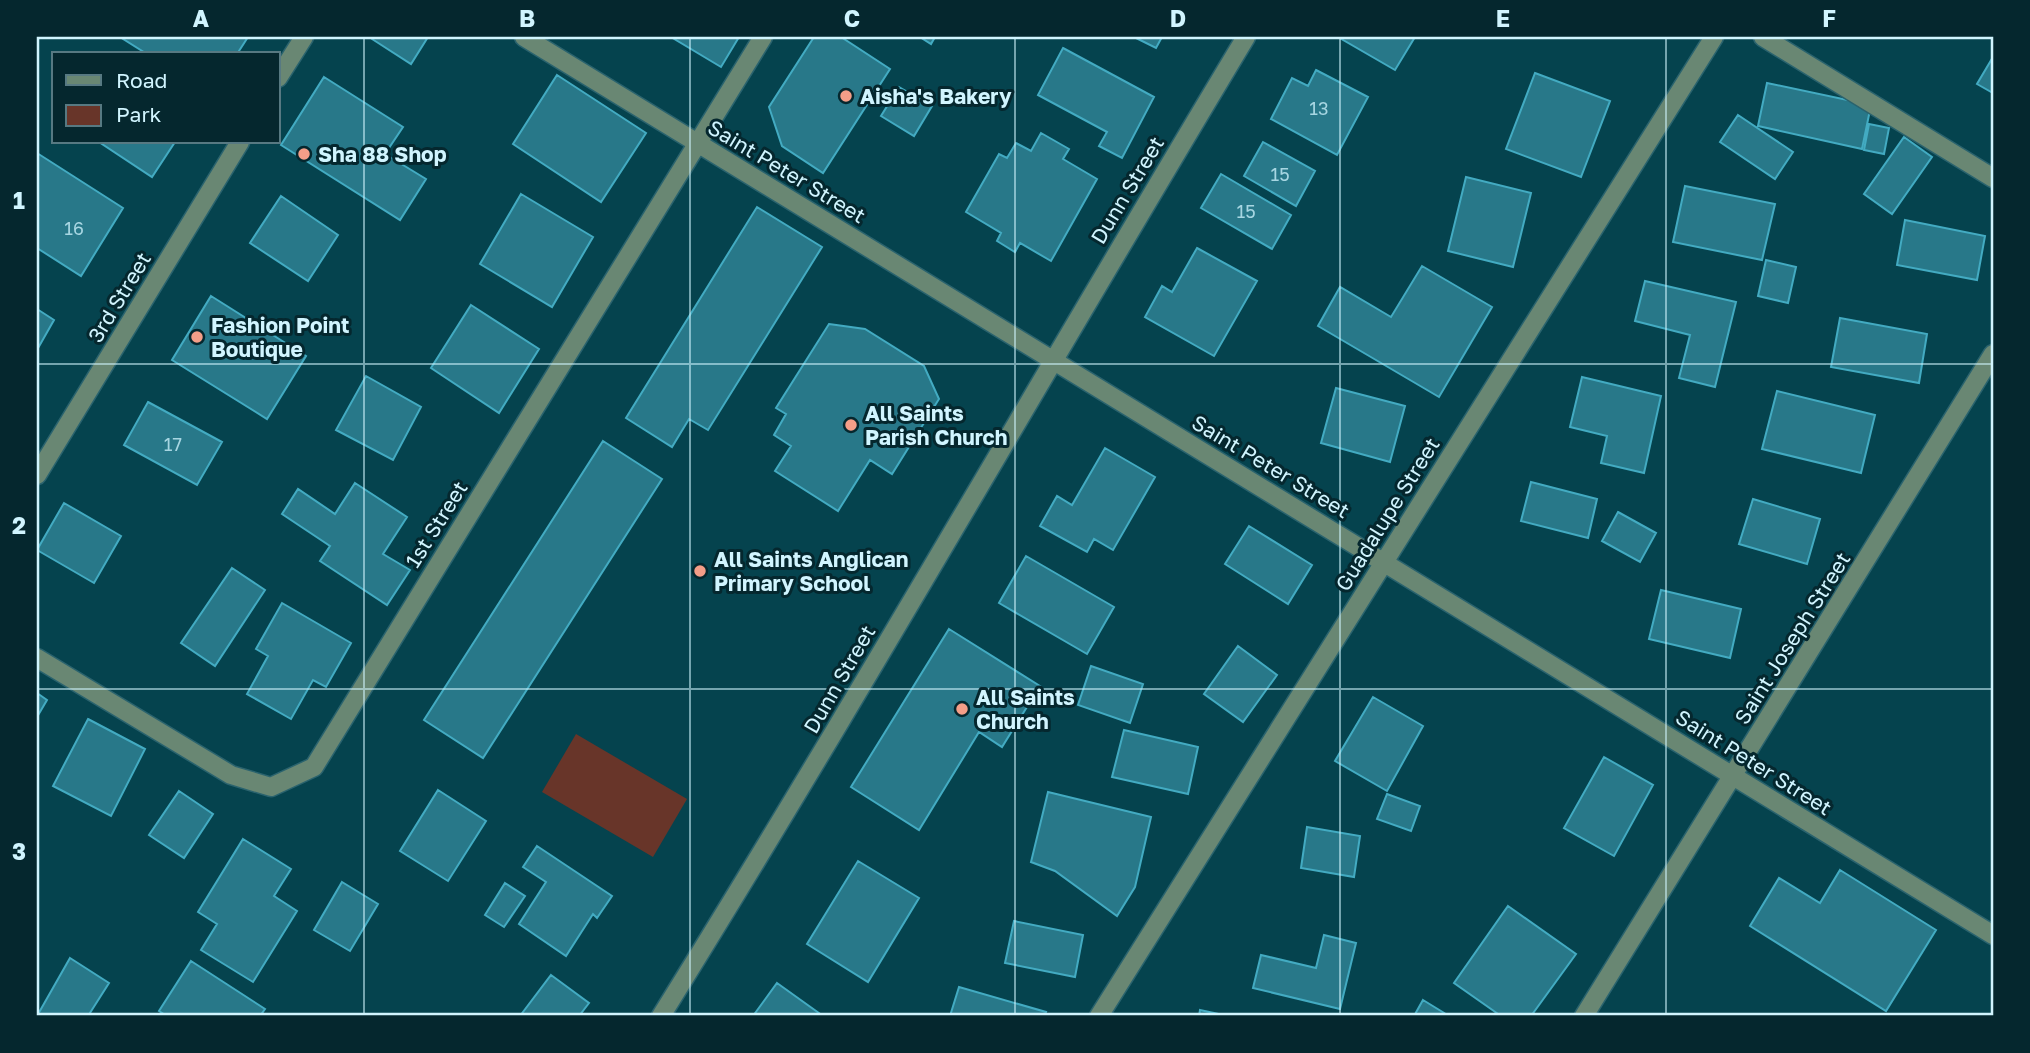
<svg xmlns="http://www.w3.org/2000/svg" width="2030" height="1053" font-family="'Golos Text',sans-serif">
<style>
.green{fill:#683529}
.building{fill:#287889;stroke:#43abc2;stroke-width:2}
.lines{fill:none;stroke-linecap:round;stroke-linejoin:round}
.minor-casing{stroke:#2a636e;stroke-width:21}
.minor{stroke:#698773;stroke-width:18}
.grid{fill:none;stroke:#d1f5ff;stroke-width:2;stroke-opacity:0.55}
.poi-dot{fill:#f49e88;stroke:#05272e;stroke-width:2.5}
.labels{text-anchor:middle;dominant-baseline:central;stroke-width:6;stroke-linejoin:round;paint-order:stroke}
.number-label{font-size:18px;fill:#a7d6e2}
.poi-label{font-size:21px;font-weight:bold;fill:#d1f5ff;stroke:#05272e;text-anchor:start}
.street-label{font-size:21px;fill:#d1f5ff;stroke:#05272e}
.neatline{fill:none;stroke:#d1f5ff;stroke-width:2.5}
.grid-label{font-size:23px;text-anchor:middle;font-weight:bold;fill:#d1f5ff}
</style>
<rect width="100%" height="100%" fill="#05434e"/>
<path class="green" d="M 576,734 L 687,799 L 653,857 L 542,792 Z"/>
<path class="building" d="M 120,37 L 248,37 L 237,54 L 147,54 Z
M 373,37 L 428,37 L 411,64 L 372,39 Z
M 671,37 L 739,37 L 721,67 Z
M 814,37 L 841,37 L 890,69 L 823,173 L 782,146 L 769,107 Z
M 920,37 L 935,37 L 931,44 Z
M 1134,37 L 1162,37 L 1156,48 Z
M 1338,37 L 1415,37 L 1395,70 Z
M 1063,48 L 1154,97 L 1122,158 L 1099,146 L 1107,132 L 1038,95 Z
M 1993,57 L 1993,93 L 1977,84 Z
M 1316,70 L 1368,97 L 1337,155 L 1271,119 L 1292,78 L 1308,86 Z
M 1535,73 L 1610,101 L 1581,177 L 1506,149 Z
M 557,75 L 646,133 L 601,202 L 513,144 Z
M 324,77 L 403,127 L 385,154 L 426,179 L 400,220 L 281,145 Z
M 1767,83 L 1871,105 L 1862,149 L 1758,126 Z
M 899,87 L 932,106 L 914,136 L 881,116 Z
M 1738,115 L 1793,152 L 1775,179 L 1720,142 Z
M 1869,124 L 1889,128 L 1884,154 L 1864,150 Z
M 1041,133 L 1069,149 L 1063,159 L 1097,179 L 1051,261 L 1020,243 L 1015,252 L 997,241 L 1001,233 L 966,212 L 999,154 L 1007,158 L 1016,143 L 1031,151 Z
M 1904,137 L 1932,157 L 1892,214 L 1864,194 Z
M 99,142 L 175,142 L 152,177 Z
M 1263,142 L 1315,171 L 1296,206 L 1244,176 Z
M 37,153 L 123,208 L 81,276 L 37,248 Z
M 1221,174 L 1291,215 L 1272,249 L 1201,208 Z
M 1466,177 L 1531,193 L 1513,267 L 1448,251 Z
M 1685,186 L 1775,204 L 1762,260 L 1673,242 Z
M 521,194 L 593,237 L 552,307 L 480,264 Z
M 281,196 L 338,235 L 308,281 L 250,243 Z
M 757,207 L 822,247 L 708,430 L 689,419 L 672,447 L 626,418 Z
M 1905,220 L 1985,236 L 1977,280 L 1897,265 Z
M 1197,248 L 1257,281 L 1214,356 L 1145,317 L 1162,286 L 1172,292 Z
M 1766,260 L 1796,267 L 1788,303 L 1758,296 Z
M 1422,266 L 1492,307 L 1439,397 L 1318,326 L 1340,287 L 1391,317 Z
M 1645,281 L 1736,302 L 1715,387 L 1679,378 L 1690,335 L 1635,321 Z
M 211,296 L 306,356 L 267,419 L 172,360 Z
M 471,305 L 539,349 L 499,413 L 431,368 Z
M 37,309 L 54,320 L 37,350 Z
M 1840,318 L 1927,334 L 1919,383 L 1831,367 Z
M 829,324 L 865,329 L 924,366 L 939,399 L 892,474 L 870,460 L 838,511 L 775,471 L 791,446 L 774,435 L 786,414 L 776,408 Z
M 366,376 L 421,407 L 393,460 L 336,430 Z
M 1582,377 L 1661,396 L 1644,473 L 1601,463 L 1607,436 L 1570,427 Z
M 1336,388 L 1405,406 L 1390,462 L 1321,443 Z
M 1777,391 L 1875,415 L 1861,473 L 1762,449 Z
M 148,402 L 222,442 L 197,485 L 124,445 Z
M 603,441 L 662,479 L 483,758 L 424,720 Z
M 1105,448 L 1155,477 L 1113,550 L 1094,539 L 1087,552 L 1040,526 L 1057,496 L 1072,505 Z
M 1531,482 L 1597,499 L 1588,538 L 1521,521 Z
M 355,483 L 407,517 L 383,554 L 410,570 L 387,605 L 320,561 L 330,546 L 282,514 L 298,489 L 335,514 Z
M 1753,499 L 1820,519 L 1807,564 L 1739,544 Z
M 64,503 L 121,536 L 94,583 L 37,550 Z
M 1618,512 L 1656,533 L 1640,562 L 1602,541 Z
M 1249,526 L 1312,565 L 1288,604 L 1225,564 Z
M 1026,556 L 1114,607 L 1087,654 L 999,603 Z
M 232,568 L 265,590 L 215,666 L 181,643 Z
M 1661,590 L 1741,609 L 1730,658 L 1649,639 Z
M 282,603 L 351,643 L 326,687 L 313,680 L 291,719 L 247,694 L 268,656 L 256,649 Z
M 949,629 L 1040,686 L 1002,747 L 979,732 L 919,830 L 851,787 Z
M 1238,646 L 1277,675 L 1243,722 L 1204,694 Z
M 1091,666 L 1143,684 L 1130,723 L 1078,705 Z
M 37,693 L 47,700 L 37,717 Z
M 1373,697 L 1423,726 L 1387,791 L 1335,761 Z
M 88,719 L 145,749 L 111,816 L 53,786 Z
M 1124,730 L 1198,747 L 1188,794 L 1112,777 Z
M 1604,757 L 1653,785 L 1614,856 L 1564,828 Z
M 438,790 L 486,821 L 448,881 L 400,851 Z
M 179,791 L 213,814 L 184,858 L 149,835 Z
M 1048,792 L 1151,817 L 1135,887 L 1117,916 L 1055,871 L 1031,862 Z
M 1387,794 L 1420,806 L 1411,831 L 1377,819 Z
M 1307,827 L 1360,836 L 1354,877 L 1301,868 Z
M 243,839 L 291,869 L 274,896 L 297,911 L 253,982 L 201,950 L 217,924 L 198,912 Z
M 537,846 L 612,896 L 597,918 L 593,914 L 566,956 L 519,924 L 546,882 L 523,867 Z
M 858,861 L 919,898 L 868,982 L 807,944 Z
M 1840,870 L 1936,930 L 1886,1011 L 1750,926 L 1779,878 L 1820,903 Z
M 342,882 L 378,904 L 350,951 L 314,930 Z
M 505,883 L 525,896 L 504,927 L 485,915 Z
M 1508,906 L 1576,954 L 1531,1016 L 1501,1016 L 1454,983 Z
M 1014,921 L 1083,935 L 1075,977 L 1005,963 Z
M 1324,935 L 1356,943 L 1340,1009 L 1253,988 L 1261,955 L 1316,968 Z
M 70,958 L 109,983 L 88,1016 L 37,1016 Z
M 191,961 L 265,1009 L 260,1016 L 167,1016 L 159,1011 Z
M 551,975 L 589,1003 L 579,1016 L 520,1016 Z
M 777,983 L 823,1016 L 753,1016 Z
M 959,987 L 1046,1012 L 1044,1016 L 950,1016 Z
M 1423,1000 L 1449,1016 L 1414,1016 Z
M 1200,1010 L 1228,1016 L 1199,1016 Z"/>
<g class="lines">
<g class="minor-casing">
<path id="minor" d="M 524,37 L 1993,935
M 1763,37 L 1993,178
M 278,78 L 304,37
M 37,475 L 240,142
M 37,658 L 231,775 L 271,787 L 314,767 L 763,37
M 661,1016 C 862,693 1050,362 1246,37
M 1099,1016 L 1714,37
M 1584,1016 L 1993,354"/>
</g>
<use href="#minor" class="minor"/>
</g>
<path class="grid" d="M 364,37 L 364,1016M 690,37 L 690,1016M 1015,37 L 1015,1016M 1340,37 L 1340,1016M 1666,37 L 1666,1016M 37,364 L 1993,364M 37,689 L 1993,689"/>
<g class="poi-dot">
<circle cx="846" cy="96" r="7"/>
<circle cx="304" cy="154" r="7"/>
<circle cx="197" cy="337" r="7"/>
<circle cx="851" cy="425" r="7"/>
<circle cx="700" cy="571" r="7"/>
<circle cx="962" cy="709" r="7"/>
</g>
<g class="labels">
<g class="number-label">
<text x="1319" y="108">13</text>
<text x="1280" y="174">15</text>
<text x="1246" y="211">15</text>
<text x="74" y="228">16</text>
<text x="173" y="444">17</text>
</g>
<g class="poi-label">
<text x="860" y="96">Aisha's Bakery</text>
<text x="318" y="154">Sha 88 Shop</text>
<text x="211" y="325">Fashion Point<tspan x="211" dy="24">Boutique</tspan></text>
<text x="865" y="413">All Saints<tspan x="865" dy="24">Parish Church</tspan></text>
<text x="714" y="559">All Saints Anglican<tspan x="714" dy="24">Primary School</tspan></text>
<text x="976" y="697">All Saints<tspan x="976" dy="24">Church</tspan></text>
</g>
<g class="street-label">
<text transform="translate(787 171) rotate(31)">Saint Peter Street</text>
<text transform="translate(1127 190) rotate(-59)">Dunn Street</text>
<text transform="translate(119 297) rotate(-59)">3rd Street</text>
<text transform="translate(1271 466) rotate(31)">Saint Peter Street</text>
<text transform="translate(1387 514) rotate(-58)">Guadalupe Street</text>
<text transform="translate(436 524) rotate(-58)">1st Street</text>
<text transform="translate(1792 638) rotate(-58)">Saint Joseph Street</text>
<text transform="translate(839 679) rotate(-60)">Dunn Street</text>
<text transform="translate(1754 762) rotate(32)">Saint Peter Street</text>
</g>
</g>
<rect width="2030" height="1053" fill="none" stroke="#05272e" stroke-width="77"/>
<rect x="52" y="52" width="228" height="91" fill="#05272e" stroke="#577982" stroke-width="2"/>
<rect x="66" y="75" width="35" height="10" fill="#698773" stroke="#577982" stroke-width="2"/>
<text x="116" y="88" font-size="21" fill="#d1f5ff">Road</text>
<rect x="66" y="105" width="35" height="21" fill="#683529" stroke="#577982" stroke-width="2"/>
<text x="116" y="122" font-size="21" fill="#d1f5ff">Park</text>
<rect x="38" y="38" width="1954" height="976" class="neatline"/>
<g class="grid-label">
<text x="201" y="27">A</text>
<text x="527" y="27">B</text>
<text x="852" y="27">C</text>
<text x="1178" y="27">D</text>
<text x="1503" y="27">E</text>
<text x="1829" y="27">F</text>
<text x="19" y="209">1</text>
<text x="19" y="534">2</text>
<text x="19" y="860">3</text>
</g>
</svg>
